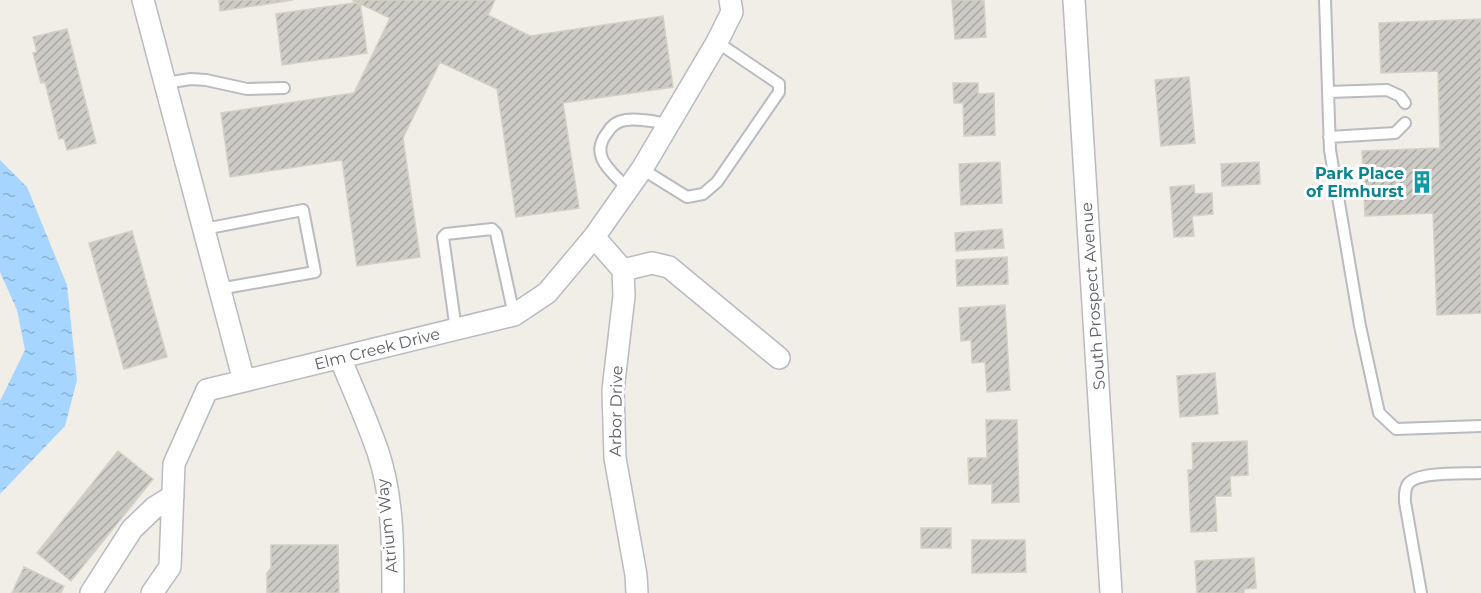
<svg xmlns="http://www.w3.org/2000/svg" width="1481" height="593" font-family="Montserrat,sans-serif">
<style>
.water{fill:url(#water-ripples)}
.building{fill:url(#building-hatch);stroke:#d5d0c4;stroke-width:1.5}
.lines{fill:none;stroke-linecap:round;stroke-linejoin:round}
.service-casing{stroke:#b8bbbf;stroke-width:14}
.minor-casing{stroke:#b8bbbf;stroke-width:24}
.service{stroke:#fff;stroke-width:10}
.minor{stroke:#fff;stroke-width:21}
.labels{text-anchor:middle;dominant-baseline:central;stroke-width:6;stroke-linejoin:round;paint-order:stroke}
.culture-label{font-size:16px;font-weight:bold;fill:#0d838f;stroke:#fff;text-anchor:end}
.street-label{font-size:16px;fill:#5d6166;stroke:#fff}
</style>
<defs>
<pattern id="water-ripples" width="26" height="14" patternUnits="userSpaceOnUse" patternTransform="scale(1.5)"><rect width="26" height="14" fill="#a6d6ff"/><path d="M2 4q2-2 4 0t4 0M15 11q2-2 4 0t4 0" fill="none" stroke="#8ab1d2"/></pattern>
<pattern id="building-hatch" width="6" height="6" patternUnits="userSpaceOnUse" patternTransform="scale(1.5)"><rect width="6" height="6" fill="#cdcbc5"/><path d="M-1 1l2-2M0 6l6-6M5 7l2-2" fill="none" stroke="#aaa8a4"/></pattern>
</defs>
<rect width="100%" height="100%" fill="#f0eee6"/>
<path class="water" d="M 0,160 L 27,187 L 67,285 L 77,380 L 65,426 L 0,494 L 0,401 L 25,350 L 17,310 L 0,272 Z"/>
<path class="building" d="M 219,0 L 293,0 L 220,11 Z
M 352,0 L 495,0 L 488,15 L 530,36 L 663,16 L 673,87 L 563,103 L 579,208 L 516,217 L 497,89 L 440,62 L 403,138 L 420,257 L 357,266 L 342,160 L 230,177 L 221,113 L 354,93 L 390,18 Z
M 952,0 L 984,0 L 986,37 L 955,39 Z
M 360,2 L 367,53 L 282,65 L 276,14 Z
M 1481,19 L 1481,313 L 1437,315 L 1433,213 L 1365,216 L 1362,151 L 1440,148 L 1438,71 L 1381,73 L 1379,23 Z
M 67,29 L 96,143 L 67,150 L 64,138 L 59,139 L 45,82 L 41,83 L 33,53 L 37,52 L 33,37 Z
M 1189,77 L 1195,143 L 1161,146 L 1155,80 Z
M 953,83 L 978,83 L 978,94 L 994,93 L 995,135 L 964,136 L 963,103 L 954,103 Z
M 1000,162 L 1002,203 L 961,205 L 959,164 Z
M 1259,162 L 1260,184 L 1222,186 L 1221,164 Z
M 1194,185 L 1195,194 L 1212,193 L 1213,214 L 1192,216 L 1194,236 L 1174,237 L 1170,187 Z
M 1002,229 L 1004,248 L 956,251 L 955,233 Z
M 132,231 L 167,357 L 124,369 L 89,243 Z
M 1007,257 L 1008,284 L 957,286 L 956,260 Z
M 1005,305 L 1010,390 L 987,392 L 985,362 L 972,363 L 971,340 L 961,341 L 959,308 Z
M 1215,373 L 1218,414 L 1180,417 L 1177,376 Z
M 986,420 L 1017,420 L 1019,502 L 992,503 L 992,484 L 969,484 L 968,458 L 987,458 Z
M 1247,441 L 1248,475 L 1230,476 L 1231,496 L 1215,496 L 1217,531 L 1191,532 L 1188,470 L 1193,470 L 1192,443 Z
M 118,451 L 153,479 L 71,581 L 37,553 Z
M 921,528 L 951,528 L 951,548 L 921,548 Z
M 972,540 L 1025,540 L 1026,572 L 972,573 Z
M 271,545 L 338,545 L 339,593 L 267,593 L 267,573 L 271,568 Z
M 1254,558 L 1256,588 L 1244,589 L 1244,593 L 1197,593 L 1195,561 Z
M 24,567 L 64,586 L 61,593 L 12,593 Z"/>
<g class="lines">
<g class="service-casing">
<path id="service" d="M 1325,0 L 1330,150 L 1360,326 L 1379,413 L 1396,429 L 1481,426
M 165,83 L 191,79 L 206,80 L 247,89 L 284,88
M 1328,92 L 1387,90 L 1400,96 L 1405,103
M 1329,137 L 1395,133 L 1405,123
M 642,169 L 687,197 L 703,194 L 717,182 L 779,92 L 779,84 L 717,42
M 627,188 C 611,171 589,156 607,133 C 611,126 618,121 626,120 C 640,118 655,122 669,124
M 204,229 L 303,210 L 315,272 L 219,289
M 456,330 L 443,237 L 446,234 L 492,229 L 496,233 L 514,315
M 1421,593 L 1405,502 C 1405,496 1404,490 1408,484 C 1417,471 1465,474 1481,473"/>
</g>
<g class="minor-casing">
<path id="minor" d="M 143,0 L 244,381
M 1074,0 L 1111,593
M 594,237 L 623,270 L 624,296 L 613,390 L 615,458 L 636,575 L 637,593
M 623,270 L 652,263 L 669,267 L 779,358
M 340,358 C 353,389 367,420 378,452 C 393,497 393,546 393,593
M 91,593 L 132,529 L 154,508 L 173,496
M 152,593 L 170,567 L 174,464 L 207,390 L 514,315 L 547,293 L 594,237 L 642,169 L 717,42 L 732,12 L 730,0"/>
</g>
<use href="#service" class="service"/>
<use href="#minor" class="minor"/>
</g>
<defs>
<g id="building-bare" transform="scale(1.8)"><path d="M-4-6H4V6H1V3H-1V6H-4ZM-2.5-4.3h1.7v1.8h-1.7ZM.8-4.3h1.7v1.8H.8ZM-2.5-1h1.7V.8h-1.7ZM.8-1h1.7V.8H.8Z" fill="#0f9aa8" stroke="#fff" stroke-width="2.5" paint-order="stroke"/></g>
</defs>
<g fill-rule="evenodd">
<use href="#building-bare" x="1422" y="182"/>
</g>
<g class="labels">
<g class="culture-label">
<text x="1404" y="173">Park Place<tspan x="1404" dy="18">of Elmhurst</tspan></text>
</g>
<g class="street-label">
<text transform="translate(1093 296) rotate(-94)">South Prospect Avenue</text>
<text transform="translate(377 349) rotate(-14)">Elm Creek Drive</text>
<text transform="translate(616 411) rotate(-89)">Arbor Drive</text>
<text transform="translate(387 526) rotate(-96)">Atrium Way</text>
</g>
</g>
</svg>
